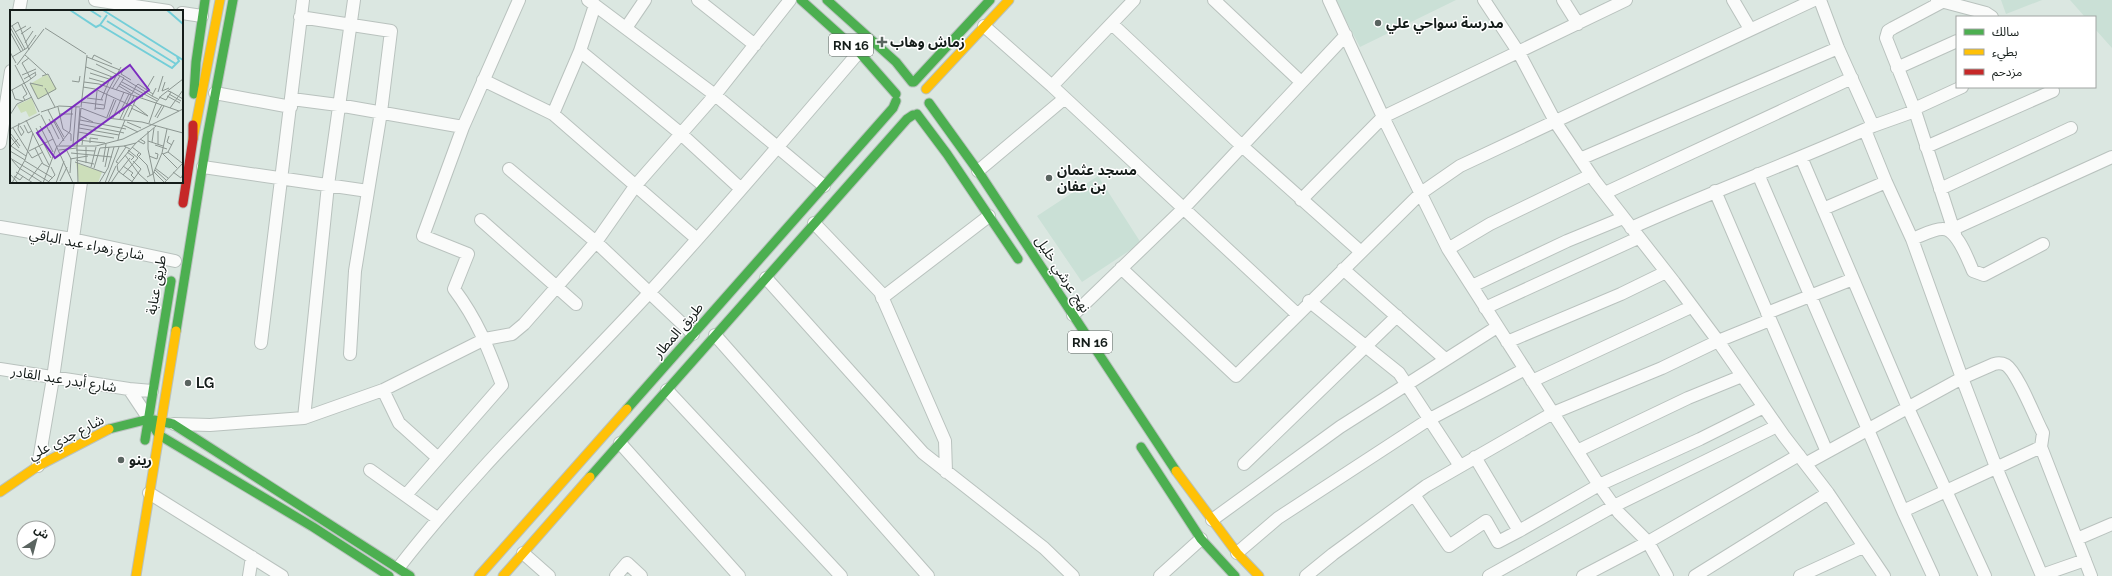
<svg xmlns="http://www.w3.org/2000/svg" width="2112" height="576" font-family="Raleway,'Noto Sans Arabic',sans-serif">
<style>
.built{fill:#cae0d6}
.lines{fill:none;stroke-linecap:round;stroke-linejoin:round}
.street-casing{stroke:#b9c2be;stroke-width:14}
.fast-casing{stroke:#b9c2be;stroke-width:11}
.slow-casing{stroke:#b9c2be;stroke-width:11}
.jam-casing{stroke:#b9c2be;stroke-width:11}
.street{stroke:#fafbfa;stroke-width:12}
.fast{stroke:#4caf50;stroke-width:9}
.slow{stroke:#ffc107;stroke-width:9}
.jam{stroke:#c62828;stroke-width:9}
.poi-dot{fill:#5a6460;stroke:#fff;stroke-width:1.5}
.labels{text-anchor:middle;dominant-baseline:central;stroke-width:3;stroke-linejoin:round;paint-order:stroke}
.shield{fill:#fff;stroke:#5b615f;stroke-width:1}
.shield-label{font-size:13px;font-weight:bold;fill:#151d1a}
.poi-label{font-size:14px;font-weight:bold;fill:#151d1a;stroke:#fff;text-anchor:start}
.street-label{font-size:14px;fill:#151d1a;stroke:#fff}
.inset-river{fill:none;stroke:#74ced8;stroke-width:2}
.inset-road{fill:none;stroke:#8c9691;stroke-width:1}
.view{fill:#7b2cbf;fill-opacity:0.15;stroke:#7b2cbf;stroke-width:2}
.inset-edge{fill:none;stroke:#151d1a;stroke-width:2}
</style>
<rect width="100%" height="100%" fill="#dbe7e1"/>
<path class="built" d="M 1335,0 L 1456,0 L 1360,47 Z
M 2001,0 L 2042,0 L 2006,14 Z
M 2070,0 L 2112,0 L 2112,48 L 2095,29 L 2095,17 L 2085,17 Z
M 1098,176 L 1141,243 L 1082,282 L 1037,216 Z"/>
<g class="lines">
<g class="street-casing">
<path id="street" d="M 95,0 L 168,11
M 588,0 L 715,95 L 824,186
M 698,0 L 755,45
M 1214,0 L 1301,82
M 1329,0 L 1383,117 L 1448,249 L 1599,485 L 1619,513 L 1648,542 L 1667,576
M 1484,0 L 1519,53 L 1556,123 L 1595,181 L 1674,282 L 1718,341 L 1784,436 L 1828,493 L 1884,576
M 1563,0 L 1578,24
M 1733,0 L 1750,29
M 1937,0 L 1986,13 L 1992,17
M 1942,2 L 1893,28 L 1888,31 L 1886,38 L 1915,111 L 1955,234
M 19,11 L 21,0
M 182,13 L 202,16
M 300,17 L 391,31 L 381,112 L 355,271 L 350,354
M 1112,24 L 1242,146 L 1361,252
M 984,26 L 1052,86 L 1297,314
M 626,28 L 645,0
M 580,51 L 680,133 L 741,189
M 1897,68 L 1957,41
M 483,80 L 553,114 L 697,239
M 1052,86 L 1134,0
M 215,93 L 291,107
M 292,99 L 338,105 L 463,127
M 1914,109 L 1962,87
M 553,114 L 580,51 L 595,5
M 1873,126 L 1915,111
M 0,143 L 11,71
M 1926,147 L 2053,91
M 1801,157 L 1908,408 L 1985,576
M 1580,159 L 1838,48
M 203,167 L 368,191
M 509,169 L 596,242 L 693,334
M 978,171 L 1065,98
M 1758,174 L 1903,511 L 1933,576
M 1940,189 L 2071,128
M 1715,191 L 1827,452 L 1962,378 L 1912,239 L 1886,182 L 1865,130
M 1605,193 L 1852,78
M 1301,200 L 1383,117 L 1626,0
M 1823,209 L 1886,182
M 481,220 L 576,304
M 814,223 L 880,292 L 945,441 L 946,472
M 0,227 L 72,239 L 175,261
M 1631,228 C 1711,192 1793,162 1873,126 L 1838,48 L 1820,0
M 1953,229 L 2112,157
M 1912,239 C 1921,236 1933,229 1942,229 C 1957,228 1968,260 1973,271 L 1984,275 L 2043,244
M 1448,249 L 1490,224 L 1591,175
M 1121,268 L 1236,376 L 1421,193 L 1460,166 L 1814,0
M 1343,269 L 1445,359
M 766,278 L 923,453 L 1044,548 L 1073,576
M 1472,286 L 1567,241 L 1623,218
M 882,298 L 989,216
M 1309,301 L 1399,373 L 1460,466
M 1485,308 L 1638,238
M 1767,313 L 1853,279
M 1073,315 L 1183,209 L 1346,35
M 715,335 L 928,576
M 1507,342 L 1621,294 L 1666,272
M 261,343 L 303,0
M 0,369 L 129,389
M 1532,381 L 1691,307
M 383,390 L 399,423 L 438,458
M 667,390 L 841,576
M 304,418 L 328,185 L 354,0
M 149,419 L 129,389 L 152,391
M 174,424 L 210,425 L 304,418 L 383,390 L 485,339 L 512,334 L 524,324 L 596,242 L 636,185 L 715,95 L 790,0
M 620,443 L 739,576
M 1577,451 L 1688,398 L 1742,376
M 1475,457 L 1519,531 L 1599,485 L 1700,439 L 1764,407
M 1807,463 L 1827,452
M 1244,464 L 1397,316
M 38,466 L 53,378 L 81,182
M 370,470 L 437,518
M 149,493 L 282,576
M 406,495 L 502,385 C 488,348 478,321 454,289 L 468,254 L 423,236 L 463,127 L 519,0
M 1414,495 L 1449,546 L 1486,521 L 1498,542 L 1519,531
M 1903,511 L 2041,447
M 1212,520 L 1340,427 L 1497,327
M 2077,539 L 2112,524
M 523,553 L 549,576
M 1237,553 L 1278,518 L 1428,420 L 1525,369
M 399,567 C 475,469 565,384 649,293 C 721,214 790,133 859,52
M 2042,575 L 2085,560
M 249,576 L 252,557
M 616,576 L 627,563 L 641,576
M 1160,576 L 1201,539
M 1306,576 L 1333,554 L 1426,486 L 1553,413 L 1662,368 L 1718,341 L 1770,320
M 1489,576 L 1614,506 L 1777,426
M 1583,576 L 1648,542 L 1799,455
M 1695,576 L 1828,493
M 1800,576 L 1863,547
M 2042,576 L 1996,467 L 1962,378 L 1994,364 C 1998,363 2002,363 2006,365 C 2017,372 2034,415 2041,429 L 2043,433 L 2041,447 L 2091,576"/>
</g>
<g class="fast-casing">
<path id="fast" d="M 801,0 L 859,52 L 896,94
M 827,0 L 896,62 L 912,82
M 914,82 L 990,0
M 194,94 L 196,62 L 205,0
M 929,103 L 978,171 L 1176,471
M 917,114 L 947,154 L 1018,259
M 176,331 L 207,138 L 233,0
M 627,409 L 893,108 L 896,101
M 152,424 L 159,435 L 313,527 L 389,576
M 109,429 L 149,419 L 173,424 L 410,576
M 145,440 L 171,281
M 1141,447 L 1201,539 L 1235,576
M 590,477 L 907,119 L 913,115"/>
</g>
<g class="slow-casing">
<path id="slow" d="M 926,89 L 1009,0
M 193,139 L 220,0
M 1176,471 L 1237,553 L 1259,576
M 0,492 L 38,466 L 109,429
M 136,576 L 176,331
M 479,576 L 627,409
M 503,576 L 590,477"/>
</g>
<g class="jam-casing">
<path id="jam" d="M 183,203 L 193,139 L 193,125"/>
</g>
<use href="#street" class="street"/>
<use href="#fast" class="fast"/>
<use href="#slow" class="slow"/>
<use href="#jam" class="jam"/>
</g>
<g class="poi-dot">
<circle cx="1378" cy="23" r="4"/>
<path d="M880 36h4v4h4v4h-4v4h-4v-4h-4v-4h4z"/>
<circle cx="1049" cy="178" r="4"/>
<circle cx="188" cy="383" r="4"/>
<circle cx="121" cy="460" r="4"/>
</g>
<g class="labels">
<g class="shield">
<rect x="829" y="34" width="44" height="22" rx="3"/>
<rect x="1068" y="331" width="44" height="22" rx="3"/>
</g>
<g class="shield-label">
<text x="851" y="45">RN 16</text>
<text x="1090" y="342">RN 16</text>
</g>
<g class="poi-label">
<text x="1386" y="23">مدرسة سواحي علي</text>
<text x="890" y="42">زماش وهاب</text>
<text x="1057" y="170">مسجد عثمان<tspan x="1057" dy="16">بن عفان</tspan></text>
<text x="196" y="383">LG</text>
<text x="129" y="460">رينو</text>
</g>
<g class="street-label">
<text transform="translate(87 244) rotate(11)">شارع زهراء عبد الباقي</text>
<text transform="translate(1063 274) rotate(57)">نهج عرشي خليل</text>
<text transform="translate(156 285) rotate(-80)">طريق عنابة</text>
<text transform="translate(678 330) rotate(-49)">طريق المطار</text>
<text transform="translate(64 379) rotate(9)">شارع أبدر عبد القادر</text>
<text transform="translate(66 437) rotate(-27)">شارع جدي علي</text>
</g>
</g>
<g transform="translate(10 10)">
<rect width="173" height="173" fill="#dbe7e1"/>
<path d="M 37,64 L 47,79 L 28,89 L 20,74 Z" fill="#ccdeba"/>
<path d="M 66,153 L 92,162 L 88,173 L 69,173 Z" fill="#ccdeba"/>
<path d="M 22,88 L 27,103 L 19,107 L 16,101 L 11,103 L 7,95 Z" fill="#ccdeba"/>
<path class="inset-river" d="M 60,0 L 86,17 L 90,15 L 97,5M 80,0 L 91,7M 93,0 L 173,50M 157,0 L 173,14M 97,11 L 166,54M 90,15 L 162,58 L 169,51 L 167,47"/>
<path class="inset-road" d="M 2,16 L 15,39M 0,17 L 8,12 L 19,40M 0,17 L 13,40M 35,18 L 76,44M 0,22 L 11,42M 5,22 L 16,16M 11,24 L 21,17M 15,33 L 23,21M 0,42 L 6,53M 15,45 L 36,64M 2,47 L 17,38 L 26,25M 77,47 L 110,60M 19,48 L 12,53 L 21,69M 82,49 L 84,45 L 102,54M 86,54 L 114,68 L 106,80M 5,55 L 29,102M 7,55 L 34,19M 76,57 L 105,68M 113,60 L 111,64 L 121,70M 80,63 L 99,69M 12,65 L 26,59M 32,66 L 38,64 L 46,79 L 28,89 L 20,73 L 33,76M 79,68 L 97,73M 14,69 L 26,62M 62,71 L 69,72 L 70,66M 74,72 L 89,74 L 146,93 L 151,86 L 173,69M 112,72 L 147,91M 155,72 L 152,81 L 159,78M 110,74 L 133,87M 12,75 L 17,84 L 13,87 L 15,90M 109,76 L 122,84 L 126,76 L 113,68M 126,76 L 128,74 L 143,84M 126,76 L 142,86M 73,77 L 85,79 L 122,96M 35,78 L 45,97M 146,78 L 142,86 L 148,89M 102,79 L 110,66M 2,80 L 5,89 L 13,91M 136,80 L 144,66M 0,81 L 18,71 L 26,65 L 25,63M 148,82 L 153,66M 161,82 L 173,89M 159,84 L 171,91M 157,86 L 170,93M 149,87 L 156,90 L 161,82 L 158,81M 77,88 L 93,90M 91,90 L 101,66M 71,92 L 94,95M 48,97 L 53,119 L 61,124 L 61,131M 71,97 L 77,45M 70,98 L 67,136 L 71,98M 71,98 L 97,108 L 132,112 L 173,123M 85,98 L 94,99 L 97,83 L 111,57M 121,98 L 138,106 L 123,94M 160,98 L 173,80M 38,100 L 54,131M 85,100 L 87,81M 31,102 L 49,96 L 70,97M 49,104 L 63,104M 109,104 L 119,84M 0,105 L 7,94 L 22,87M 31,105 L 40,123M 70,106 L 83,112M 97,107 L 104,89M 99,107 L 106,90M 118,107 L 127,87M 145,107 L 152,95M 103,108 L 114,82M 147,108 L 154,96M 39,109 L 49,129M 110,109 L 121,85M 113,109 L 124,86M 16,110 L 39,155M 70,110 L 116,119M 117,112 L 131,118M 9,113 L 8,119 L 11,125M 139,113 L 146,93 L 169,101M 40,114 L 45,111 L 54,127M 69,114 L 110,122 L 109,125M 14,115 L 18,123 L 22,121M 113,115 L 128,122M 10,116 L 14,122 L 11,126M 30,116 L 43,142M 3,118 L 22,148M 26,118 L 41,148M 69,118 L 109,125 L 108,130M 0,119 L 30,104M 39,120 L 63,173M 138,121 L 138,139 L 145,173M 68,122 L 104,128M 114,123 L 110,122 L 115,110M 1,124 L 10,136M 0,126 L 9,138M 159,126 L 157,132 L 162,135M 8,129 L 1,136 L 16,146M 68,130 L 95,133M 128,131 L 134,134 L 135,132 L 130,129M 138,131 L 153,136M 142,132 L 144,118M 80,133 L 80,128 L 88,129M 148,134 L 148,121M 49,135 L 60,121 L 62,97M 63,135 L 66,97M 72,135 L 73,127 L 77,128M 145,135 L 157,139M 47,136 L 86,136 L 113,129 L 173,99M 67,136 L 68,173M 114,136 L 126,133M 122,137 L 131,144 L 128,147M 25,138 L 33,154 L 39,157M 56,139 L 61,149 L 60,163M 49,140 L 67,138M 66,140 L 85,141M 0,141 L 15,150M 19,141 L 43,129M 117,142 L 124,147 L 121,150M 158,142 L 164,130M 61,143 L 102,147M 129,143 L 127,145 L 137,155 L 140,165M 152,143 L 167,158M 153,144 L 158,142 L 172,153M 115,145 L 129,164 L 139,173M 139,146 L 147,149 L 148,144 L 145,143M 0,148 L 41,173M 22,148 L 33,142M 60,149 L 78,146M 2,150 L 9,158 L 33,173M 66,150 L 84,154M 15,151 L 43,168M 65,152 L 95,163M 93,152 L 96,134M 76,153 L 76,137M 108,153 L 106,152 L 116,137M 113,156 L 123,163 L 121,165 L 125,169M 81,157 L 86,137M 95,157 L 99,137M 84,158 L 90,138 L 114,136 L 120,139M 145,158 L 158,168M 145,160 L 156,170M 6,162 L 23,173M 109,162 L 120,148M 144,162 L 154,172M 163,162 L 171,168 L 173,164M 0,164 L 8,173M 113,165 L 128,148 L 118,140M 4,166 L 10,170 L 13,166M 137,167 L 143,164 L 152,143 L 157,119M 19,170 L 32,153M 50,171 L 57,157M 2,173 L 15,150 L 23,123M 33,173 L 47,136M 37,173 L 45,165 L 41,157M 46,173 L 54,151M 89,173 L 98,158 L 104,137M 95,173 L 109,137M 98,173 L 106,156M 101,173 L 109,161M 121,173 L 131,159 L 123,151M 124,173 L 108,161 L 107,155 L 126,133 L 146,116M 154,173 L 173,153"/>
<path class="view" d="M 120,55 L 139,80 L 45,148 L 27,123 Z"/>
<rect width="173" height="173" class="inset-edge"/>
</g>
<rect x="1956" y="16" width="140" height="72" fill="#ffffff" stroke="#a1a5a3"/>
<rect x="1964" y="29" width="20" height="6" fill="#4caf50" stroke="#a1a5a3"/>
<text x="1992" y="36" font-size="12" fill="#151d1a">سالك</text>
<rect x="1964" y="49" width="20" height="6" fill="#ffc107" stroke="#a1a5a3"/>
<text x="1992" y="56" font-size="12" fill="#151d1a">بطيء</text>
<rect x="1964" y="69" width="20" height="6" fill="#c62828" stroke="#a1a5a3"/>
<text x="1992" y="76" font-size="12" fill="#151d1a">مزدحم</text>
<g transform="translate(36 540) rotate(36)"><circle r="19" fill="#ffffff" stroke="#a1a5a3"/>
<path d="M0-3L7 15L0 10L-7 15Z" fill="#5a6460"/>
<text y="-6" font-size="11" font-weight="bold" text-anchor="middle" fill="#151d1a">ش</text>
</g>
</svg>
